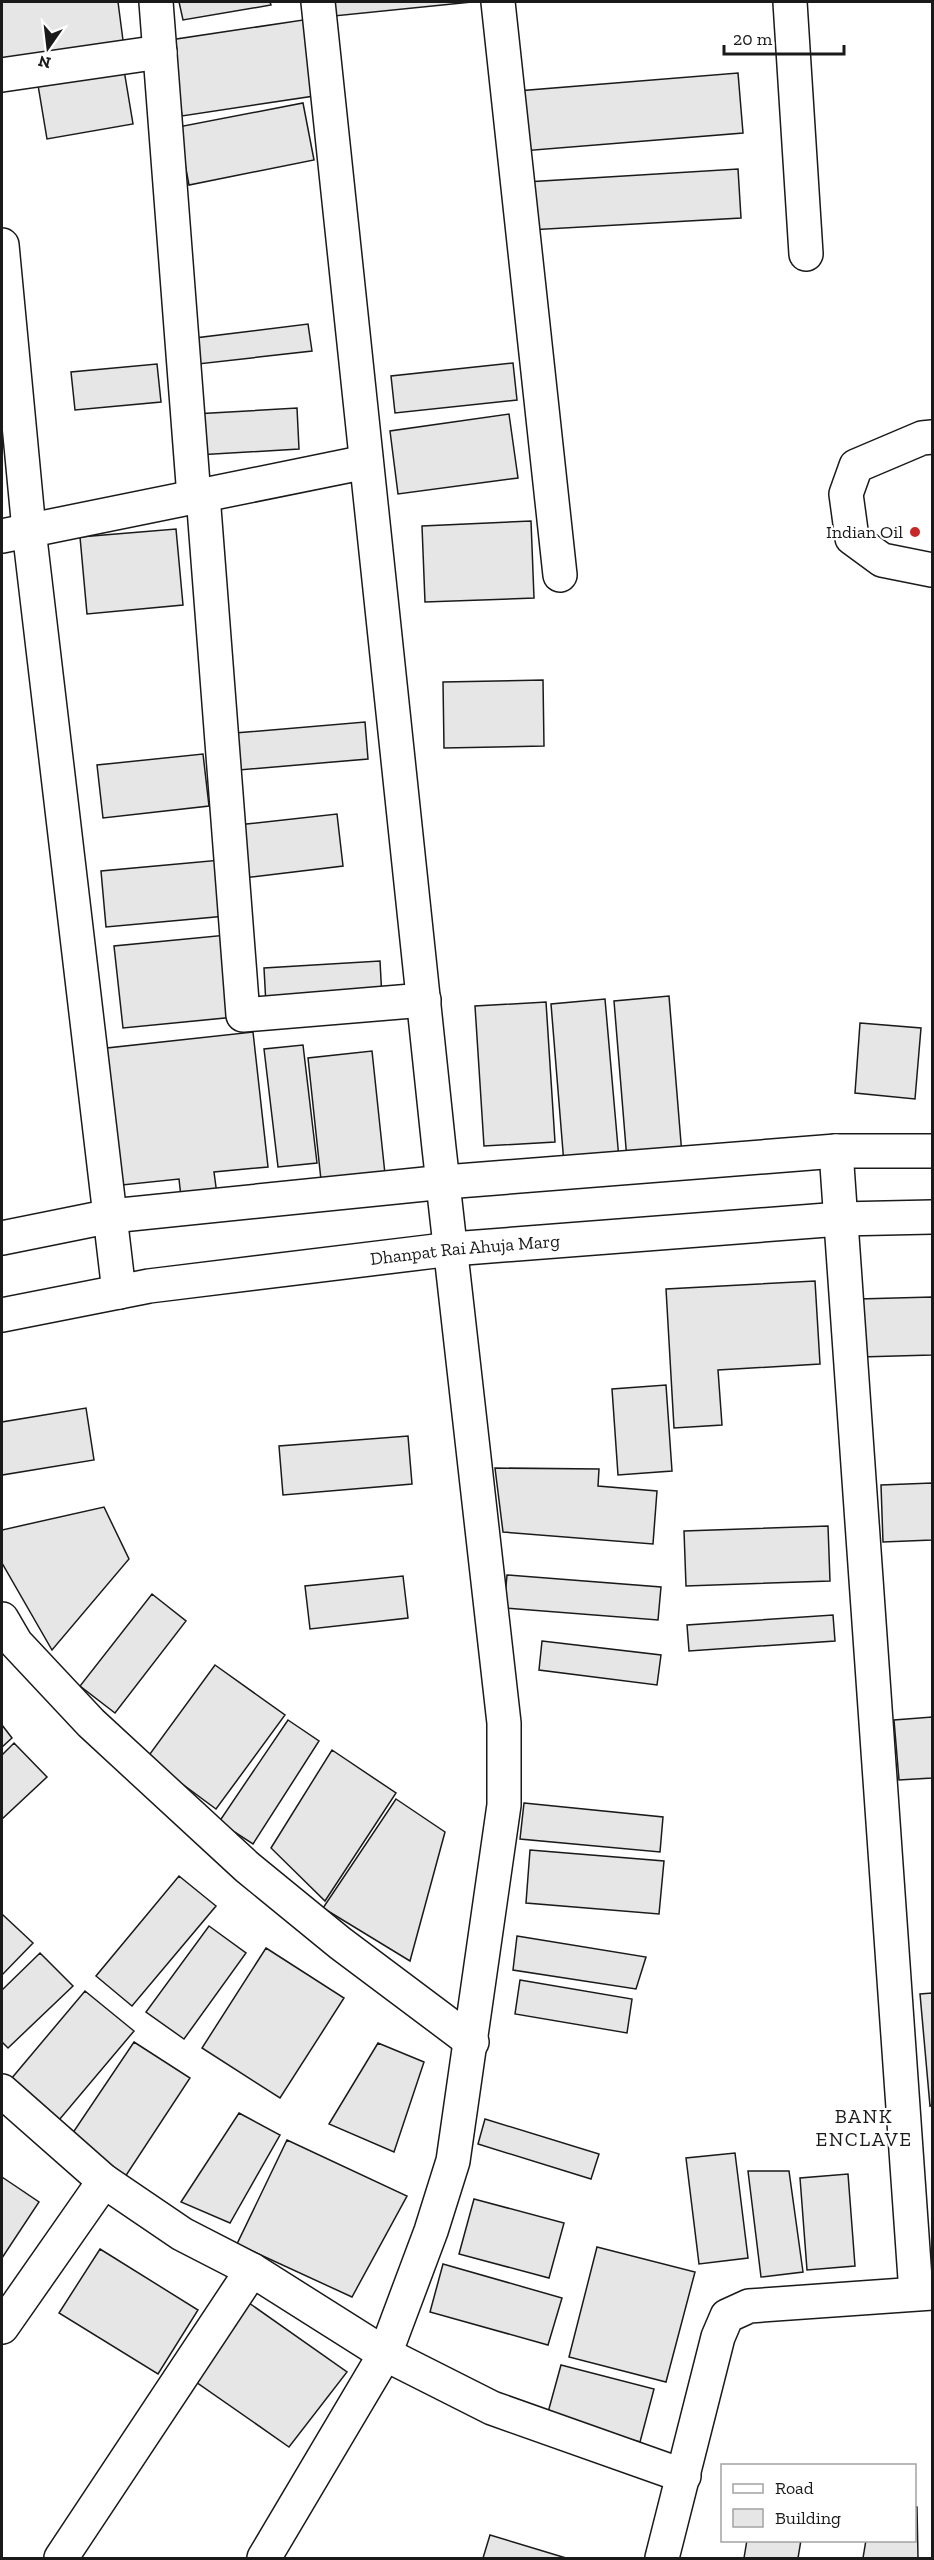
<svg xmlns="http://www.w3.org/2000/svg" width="934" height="2560" font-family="'Zilla Slab',serif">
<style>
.building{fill:#e6e6e6;stroke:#1a1a1a;stroke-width:1.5}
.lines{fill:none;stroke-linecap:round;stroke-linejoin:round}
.minor-casing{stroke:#1a1a1a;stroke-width:36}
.minor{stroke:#fff;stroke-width:33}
.poi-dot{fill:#c62828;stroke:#fff;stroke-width:2}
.labels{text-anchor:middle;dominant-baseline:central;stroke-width:4.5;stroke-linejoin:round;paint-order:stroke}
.poi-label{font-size:18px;fill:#1a1a1a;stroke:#fff;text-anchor:end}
.street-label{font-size:18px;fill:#1a1a1a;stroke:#fff}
.neighbourhood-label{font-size:20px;letter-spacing:1.5px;fill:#1a1a1a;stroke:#fff}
</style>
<rect width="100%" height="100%" fill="#fff"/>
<path class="building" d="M 2,2 L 118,2 L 124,48 L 2,66 Z
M 179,2 L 270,2 L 271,5 L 183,20 Z
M 332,2 L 472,2 L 334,16 Z
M 303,20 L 314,96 L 182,116 L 170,40 Z
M 123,64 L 133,124 L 47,139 L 37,79 Z
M 738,73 L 743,133 L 522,151 L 517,91 Z
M 303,103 L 314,160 L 189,185 L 178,127 Z
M 738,169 L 741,218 L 529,230 L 526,182 Z
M 308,324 L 312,351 L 198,364 L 195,338 Z
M 513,363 L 517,400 L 395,413 L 391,376 Z
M 157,364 L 161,402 L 75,410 L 71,372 Z
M 297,408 L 299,449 L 197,455 L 194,414 Z
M 509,414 L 518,478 L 398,494 L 390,431 Z
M 531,521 L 534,598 L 425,602 L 422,526 Z
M 176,529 L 183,605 L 87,614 L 80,537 Z
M 543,680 L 544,746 L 444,748 L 443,682 Z
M 365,722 L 368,759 L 239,770 L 235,733 Z
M 203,754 L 209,806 L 103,818 L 97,765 Z
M 337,814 L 343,866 L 243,878 L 237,825 Z
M 221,860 L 226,916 L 106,927 L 101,871 Z
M 227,935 L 235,1017 L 123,1028 L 114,946 Z
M 380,961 L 382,998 L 266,1005 L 264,968 Z
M 669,996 L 682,1155 L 627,1160 L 614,1001 Z
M 605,999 L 619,1159 L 564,1164 L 551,1004 Z
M 546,1002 L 555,1142 L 484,1146 L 475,1006 Z
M 860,1023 L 921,1028 L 915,1099 L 855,1093 Z
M 253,1032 L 268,1167 L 214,1172 L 218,1202 L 182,1206 L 179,1179 L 122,1185 L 107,1048 Z
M 303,1045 L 317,1163 L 278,1167 L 264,1049 Z
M 372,1051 L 385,1174 L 321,1180 L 308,1058 Z
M 815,1281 L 820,1364 L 718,1370 L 722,1425 L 674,1428 L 666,1289 Z
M 932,1297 L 932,1355 L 860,1357 L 858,1299 Z
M 666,1385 L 672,1471 L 618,1475 L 612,1389 Z
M 86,1408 L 94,1460 L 2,1475 L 2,1422 Z
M 408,1436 L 412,1484 L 283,1495 L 279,1446 Z
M 495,1468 L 599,1469 L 598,1486 L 657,1491 L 653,1544 L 503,1532 Z
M 932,1483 L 932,1540 L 883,1542 L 881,1485 Z
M 104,1507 L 129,1559 L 52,1650 L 2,1563 L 2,1530 Z
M 828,1526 L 830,1581 L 686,1586 L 684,1531 Z
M 507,1575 L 661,1587 L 658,1620 L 504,1608 Z
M 403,1576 L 408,1618 L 310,1629 L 305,1586 Z
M 152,1594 L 186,1621 L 115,1713 L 80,1686 Z
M 833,1615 L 835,1641 L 689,1651 L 687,1625 Z
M 542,1641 L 661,1655 L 657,1685 L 539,1670 Z
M 215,1665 L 285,1715 L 216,1809 L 147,1758 Z
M 932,1717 L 932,1778 L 899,1780 L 894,1720 Z
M 288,1720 L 319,1741 L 253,1844 L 219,1822 Z
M 2,1725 L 12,1738 L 2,1747 Z
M 14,1743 L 47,1777 L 2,1819 L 2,1755 Z
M 332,1750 L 396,1793 L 325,1901 L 271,1848 Z
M 396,1799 L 445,1832 L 410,1961 L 323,1908 Z
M 524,1803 L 663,1817 L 660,1852 L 520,1839 Z
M 530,1850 L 664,1861 L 659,1914 L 526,1903 Z
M 179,1876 L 216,1906 L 132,2006 L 96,1976 Z
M 3,1915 L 33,1943 L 2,1975 L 2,1916 Z
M 209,1926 L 246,1953 L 184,2039 L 146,2012 Z
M 517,1936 L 646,1957 L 636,1989 L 513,1970 Z
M 266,1948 L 344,1998 L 280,2098 L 202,2048 Z
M 40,1953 L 73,1986 L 8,2048 L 2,2042 L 2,1990 Z
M 520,1980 L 632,1999 L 627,2033 L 515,2014 Z
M 85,1991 L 134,2031 L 54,2126 L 6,2085 Z
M 932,1993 L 932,2105 L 930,2106 L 920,1994 Z
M 134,2042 L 190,2078 L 125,2177 L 68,2140 Z
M 378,2043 L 424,2062 L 394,2152 L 329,2124 Z
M 239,2113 L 280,2135 L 230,2223 L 181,2202 Z
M 485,2119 L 599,2154 L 591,2179 L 478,2144 Z
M 287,2140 L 407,2196 L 352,2297 L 237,2244 Z
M 735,2153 L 748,2258 L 699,2264 L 686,2158 Z
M 748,2171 L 789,2171 L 803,2272 L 761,2277 Z
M 848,2174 L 855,2266 L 807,2270 L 800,2178 Z
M 2,2177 L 39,2202 L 2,2258 Z
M 474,2199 L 564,2223 L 549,2278 L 459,2254 Z
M 597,2247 L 695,2272 L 666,2382 L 569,2357 Z
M 100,2249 L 198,2310 L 158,2374 L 59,2313 Z
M 443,2264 L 562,2298 L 548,2345 L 430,2312 Z
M 249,2303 L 347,2372 L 289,2447 L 196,2382 Z
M 561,2365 L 654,2389 L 640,2442 L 547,2416 Z
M 914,2506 L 917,2507 L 918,2558 L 863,2558 L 866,2540 L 914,2540 Z
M 490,2535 L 566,2558 L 483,2558 Z
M 747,2540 L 801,2540 L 798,2558 L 744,2558 Z"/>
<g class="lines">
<g class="minor-casing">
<g id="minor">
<path d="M 156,2 L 194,497"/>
<path d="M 498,2 L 560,575"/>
<path d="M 790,2 L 806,254"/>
<path d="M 2,75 L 160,52"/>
<path d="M 2,245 L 29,530 L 119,1292"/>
<path d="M 932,437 L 922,438 L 856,466 L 846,494 L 852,538 L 882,560 L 932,570"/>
<path d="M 203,495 L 243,1015 L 424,1000"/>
<path d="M 2,536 L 366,462"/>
<path d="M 836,1151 L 916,2293"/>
<path d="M 2,1238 L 111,1216 L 445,1182 L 836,1151 L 932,1151"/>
<path id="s1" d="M 2,1315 L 149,1286 L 452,1249 L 840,1219 L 932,1217"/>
<path d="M 2,1619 L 16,1643 L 91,1723 L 247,1867 L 340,1943 L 472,2042"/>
<path d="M 2,2091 L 104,2181 L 182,2234 L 252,2270 L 385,2354 L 492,2408 L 684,2476"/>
<path d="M 2,2327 L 104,2181"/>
<path d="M 61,2558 L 252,2270"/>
<path d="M 264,2558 L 385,2354 L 431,2231 L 453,2161 L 504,1805 L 504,1723 L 439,1148 L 318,2"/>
<path d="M 662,2558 L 718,2337 L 727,2316 L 749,2306 L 932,2293"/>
</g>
</g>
<use href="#minor" class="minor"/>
</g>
<circle class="poi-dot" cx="915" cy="532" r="6"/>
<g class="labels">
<g class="poi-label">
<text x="903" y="532">Indian Oil</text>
</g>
<g class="street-label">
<text stroke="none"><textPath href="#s1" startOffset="468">Dhanpat Rai Ahuja Marg</textPath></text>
</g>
<g class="neighbourhood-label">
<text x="864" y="2116">BANK<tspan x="864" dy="23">ENCLAVE</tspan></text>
</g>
</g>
<rect width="934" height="2560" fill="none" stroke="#1a1a1a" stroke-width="6"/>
<rect x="721" y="2464" width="195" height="78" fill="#ffffff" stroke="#a3a3a3" stroke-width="1.5"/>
<rect x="733" y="2484" width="30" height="9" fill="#ffffff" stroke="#a3a3a3" stroke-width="1.5"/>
<text x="775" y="2494" font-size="18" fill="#1a1a1a">Road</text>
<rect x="733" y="2509" width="30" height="18" fill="#e6e6e6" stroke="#a3a3a3" stroke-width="1.5"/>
<text x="775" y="2524" font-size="18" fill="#1a1a1a">Building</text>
<g transform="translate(48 48) rotate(194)" stroke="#ffffff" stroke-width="4.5" paint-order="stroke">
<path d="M0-4.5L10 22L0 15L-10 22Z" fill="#1a1a1a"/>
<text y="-9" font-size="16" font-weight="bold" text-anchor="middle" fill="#1a1a1a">N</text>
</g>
<path d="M724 45v9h120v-9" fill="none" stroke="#1a1a1a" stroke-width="3"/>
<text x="733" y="45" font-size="18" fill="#1a1a1a" stroke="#ffffff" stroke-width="4.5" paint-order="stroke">20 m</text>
</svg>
